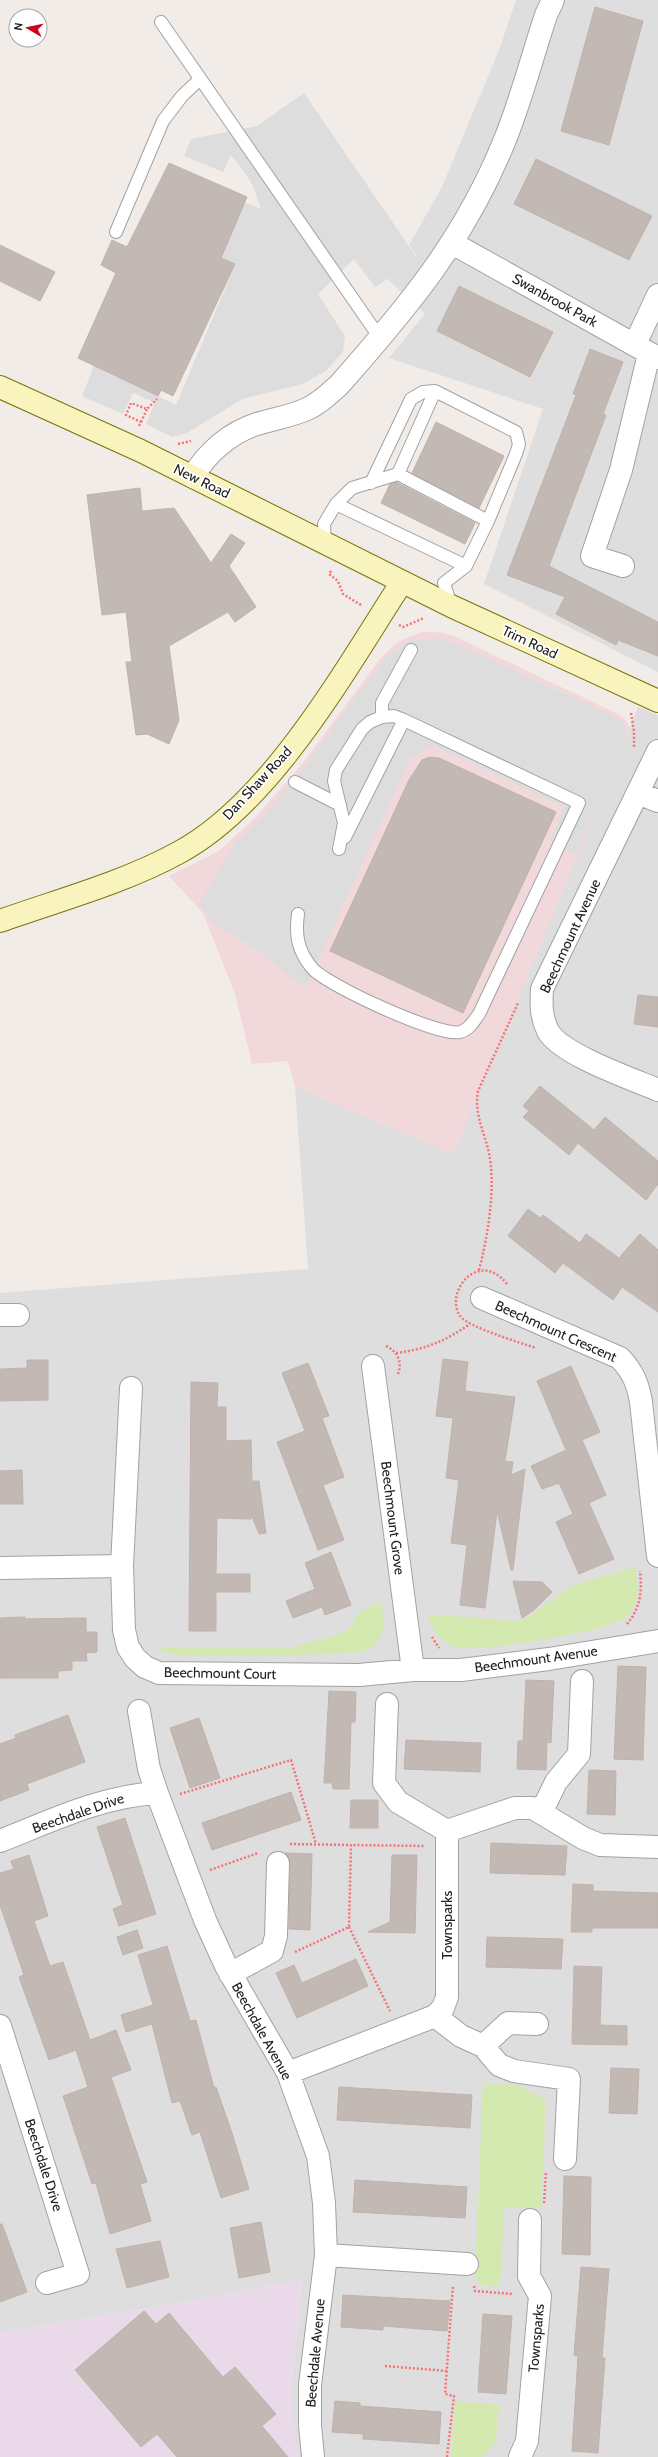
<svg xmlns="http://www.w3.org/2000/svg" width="658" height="2457" font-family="Cabin,sans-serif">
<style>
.residential{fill:#dfdede}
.commercial{fill:#f1d8da}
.industrial{fill:#eadae9}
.grass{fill:#d4e9af}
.parking{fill:#ddd}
.building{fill:#c2b8b4;stroke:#c2b1aa}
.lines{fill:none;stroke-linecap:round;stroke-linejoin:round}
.lane-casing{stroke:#a2a2a2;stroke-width:14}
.street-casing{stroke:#a2a2a2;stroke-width:24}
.secondary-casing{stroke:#787507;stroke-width:24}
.path{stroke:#f77277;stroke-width:2.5;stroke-dasharray:2 2;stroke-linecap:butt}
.lane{stroke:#fff;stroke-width:12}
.street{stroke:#fff;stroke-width:22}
.secondary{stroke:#f9f3be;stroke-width:22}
.labels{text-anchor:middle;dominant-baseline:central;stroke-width:3.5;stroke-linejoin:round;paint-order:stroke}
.street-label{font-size:14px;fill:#212121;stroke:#fff}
</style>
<rect width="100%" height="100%" fill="#f1ece8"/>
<path class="residential" d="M 516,0 L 658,0 L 658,672 L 484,584 L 543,409 L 389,358 L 425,314 L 383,275 L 417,256 L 409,245 L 442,187 L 499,50 Z
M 638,707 L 658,715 L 658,2457 L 298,2457 L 290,2399 L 302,2280 L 157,2307 L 0,2333 L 0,1293 L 308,1269 L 295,1087 L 453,1153 Z"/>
<path class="commercial" d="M 421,632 L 438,632 L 454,636 L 620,715 L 628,723 L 631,734 L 623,747 L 453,1154 L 295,1087 L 288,1061 L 252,1064 L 235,994 L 203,913 L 169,876 L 219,851 L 256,817 L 303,763 L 379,660 L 397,642 Z"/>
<path class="industrial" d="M 302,2280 L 290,2399 L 298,2457 L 0,2457 L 0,2333 L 157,2307 Z"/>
<path class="grass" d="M 635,1567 C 638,1585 641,1601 628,1616 C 614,1631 477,1653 456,1647 C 440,1642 432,1629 427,1614 L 513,1621 L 525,1619 L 571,1586 Z
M 380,1602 C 386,1619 387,1637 370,1648 C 361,1654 345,1652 334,1653 C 284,1656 234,1656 184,1655 L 168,1653 L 156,1647 L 290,1648 L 340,1634 L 353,1624 L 357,1614 Z
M 483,2084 L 518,2085 L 546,2100 L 541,2208 L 504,2207 L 500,2286 L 483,2285 L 475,2277 Z
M 455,2402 L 499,2404 L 496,2442 L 482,2457 L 451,2457 Z"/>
<path class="parking" d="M 304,93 L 417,258 L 375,287 L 354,259 L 318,294 L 345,336 L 343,352 L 327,370 L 303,384 L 242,399 L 187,433 L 172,437 L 146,424 L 155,403 L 133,393 L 123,414 L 82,396 L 94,366 L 176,405 L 235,265 L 221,258 L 244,202 L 261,209 L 254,188 L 246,174 L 231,155 L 223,172 L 184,156 L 191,139 L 257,126 Z
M 435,638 L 459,645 L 613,716 L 623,724 L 627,737 L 625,751 L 575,853 L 550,841 L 565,807 L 433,745 L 409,760 L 305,989 L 263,954 L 213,922 L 199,903 L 236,842 L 261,819 L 304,768 L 369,679 L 391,653 L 410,641 Z"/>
<path class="building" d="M 595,7 L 643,21 L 609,145 L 561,131 Z
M 536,159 L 652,216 L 629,260 L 514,204 Z
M 169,163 L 247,197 L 221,258 L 235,264 L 173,396 L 161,390 L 158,396 L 78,358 L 116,273 L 101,265 L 112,240 L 127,247 Z
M 0,245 L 55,272 L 40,301 L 0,281 Z
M 459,286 L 553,332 L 530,377 L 437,331 Z
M 590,349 L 623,362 L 603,414 L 606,415 L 549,566 L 658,622 L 658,656 L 618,640 L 616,645 L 556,614 L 565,597 L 507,575 L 576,395 L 573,394 Z
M 436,422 L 504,456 L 479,508 L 412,473 Z
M 396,482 L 475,523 L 465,544 L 381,503 L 390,484 Z
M 140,488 L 142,511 L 174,508 L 211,563 L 231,534 L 245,543 L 229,566 L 256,607 L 235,622 L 228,612 L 169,646 L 179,720 L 169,744 L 147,734 L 136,735 L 126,662 L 132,662 L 126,612 L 102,615 L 87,495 Z
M 430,757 L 439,758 L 556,812 L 463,1013 L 330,951 L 409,780 L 422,760 Z
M 638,995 L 658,997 L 658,1027 L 634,1024 Z
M 540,1086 L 594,1130 L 605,1117 L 658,1161 L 658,1184 L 646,1200 L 578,1143 L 569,1155 L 523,1117 L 529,1111 L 523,1106 Z
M 528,1209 L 540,1218 L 543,1215 L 580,1243 L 586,1234 L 619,1258 L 640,1234 L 658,1250 L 658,1312 L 622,1287 L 613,1300 L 563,1263 L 555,1273 L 508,1236 Z
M 443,1359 L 468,1362 L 465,1391 L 515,1397 L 505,1461 L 513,1462 L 511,1475 L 525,1469 L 513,1570 L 511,1570 L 497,1511 L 485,1608 L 460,1605 L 467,1545 L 451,1543 L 459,1480 L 446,1478 L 453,1418 L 436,1416 Z
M 27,1360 L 48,1360 L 48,1400 L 0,1401 L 0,1369 L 27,1368 Z
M 308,1363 L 329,1416 L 322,1418 L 344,1477 L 323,1485 L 344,1540 L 318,1550 L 277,1442 L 305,1431 L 282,1373 Z
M 571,1366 L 600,1432 L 582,1440 L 606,1495 L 589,1503 L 614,1559 L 579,1574 L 556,1522 L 573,1514 L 559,1483 L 542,1489 L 531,1466 L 566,1450 L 537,1381 Z
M 191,1382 L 218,1383 L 217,1407 L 226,1407 L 226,1441 L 251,1440 L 252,1481 L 259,1481 L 266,1533 L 259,1534 L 251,1514 L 251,1519 L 217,1518 L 216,1574 L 250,1574 L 250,1592 L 216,1592 L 216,1631 L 189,1631 Z
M 22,1470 L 23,1504 L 0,1504 L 0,1471 Z
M 331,1552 L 351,1605 L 325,1615 L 322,1607 L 293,1618 L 286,1601 L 315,1589 L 305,1563 Z
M 513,1581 L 542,1582 L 552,1592 L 534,1610 L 522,1618 Z
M 25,1617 L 25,1619 L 86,1618 L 86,1632 L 97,1632 L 97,1652 L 86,1653 L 87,1661 L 72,1661 L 72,1670 L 58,1671 L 58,1678 L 0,1678 L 0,1618 Z
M 618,1666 L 646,1667 L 643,1760 L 614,1759 Z
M 526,1680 L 554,1681 L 551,1743 L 547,1742 L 546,1770 L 517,1769 L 518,1741 L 523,1741 Z
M 329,1691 L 356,1692 L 355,1722 L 351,1722 L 349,1789 L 333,1789 L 332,1783 L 324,1783 Z
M 68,1715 L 85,1762 L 27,1784 L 29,1790 L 0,1801 L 0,1744 L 16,1738 L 15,1735 Z
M 199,1718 L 220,1778 L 190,1788 L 170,1728 Z
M 406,1740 L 481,1743 L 480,1772 L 404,1769 Z
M 589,1770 L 616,1771 L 615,1815 L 587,1814 Z
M 291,1792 L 301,1820 L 212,1850 L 202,1823 Z
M 351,1800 L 378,1800 L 378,1828 L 350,1828 Z
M 125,1818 L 156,1914 L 119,1926 L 113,1909 L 123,1905 L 97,1827 Z
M 491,1843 L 567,1846 L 565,1875 L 490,1873 Z
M 285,1853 L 312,1854 L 310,1930 L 289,1929 L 290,1863 Z
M 29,1855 L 48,1916 L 34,1921 L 50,1966 L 63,1962 L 90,2040 L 116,2030 L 131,2070 L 111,2077 L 147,2182 L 140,2184 L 151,2221 L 110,2234 L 96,2183 L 92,2184 L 63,2096 L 88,2087 L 76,2050 L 49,2060 L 19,1977 L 24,1975 L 0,1905 L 0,1873 L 14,1869 L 11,1861 Z
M 392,1855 L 417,1855 L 415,1933 L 368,1932 L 390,1922 Z
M 573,1884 L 593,1885 L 593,1891 L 658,1893 L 658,1928 L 592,1928 L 592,1932 L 571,1932 Z
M 137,1930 L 143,1948 L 123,1955 L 117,1937 Z
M 487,1937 L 563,1939 L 561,1969 L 486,1967 Z
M 167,1946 L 190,2021 L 196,2020 L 214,2088 L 216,2087 L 232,2133 L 249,2189 L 221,2198 L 200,2132 L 192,2135 L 180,2101 L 172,2103 L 152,2024 L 126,2032 L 121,2015 L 153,2005 L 138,1955 Z
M 356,1959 L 368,1986 L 297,2018 L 276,1973 L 294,1965 L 302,1983 Z
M 574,1966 L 602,1967 L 600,2025 L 627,2026 L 627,2045 L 572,2044 Z
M 611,2068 L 639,2069 L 637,2114 L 609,2113 Z
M 339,2087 L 472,2095 L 470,2128 L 337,2120 Z
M 564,2176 L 591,2177 L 590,2255 L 562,2254 Z
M 355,2180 L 467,2187 L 465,2218 L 353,2212 Z
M 261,2222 L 270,2272 L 239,2278 L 230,2228 Z
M 0,2224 L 2,2224 L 27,2292 L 0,2302 Z
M 160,2241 L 169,2277 L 127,2288 L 116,2249 Z
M 581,2267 L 609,2269 L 602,2358 L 605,2358 L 598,2453 L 572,2451 L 578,2356 L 574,2355 Z
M 343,2295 L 450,2301 L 447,2331 L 383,2326 L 383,2330 L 341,2327 Z
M 144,2311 L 156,2324 L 169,2313 L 223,2377 L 235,2367 L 276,2414 L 262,2426 L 288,2457 L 177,2457 L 157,2434 L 141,2447 L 75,2370 Z
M 483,2314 L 512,2316 L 506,2394 L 478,2392 Z
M 335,2401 L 360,2403 L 360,2406 L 441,2412 L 439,2444 L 363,2439 L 363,2434 L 332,2432 Z"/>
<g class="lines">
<g class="lane-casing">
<path id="lane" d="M 161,22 L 380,338
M 116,232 L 163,121 L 182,96 L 200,79
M 398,474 L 435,391 L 516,432 L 519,444 L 516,454 L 488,521 L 466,566 L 444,583 L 451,606
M 371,483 L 411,399 L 423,392 L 435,391
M 336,504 L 466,566
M 325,544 L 324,524 L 336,504 L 352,488 L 398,474 L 488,521
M 382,717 L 382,703 L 411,650
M 295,782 L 340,805
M 345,837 L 404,720
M 298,914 C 295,936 298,951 312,968 C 326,985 439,1037 460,1032 C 469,1030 474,1021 479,1014 L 579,803 L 404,720 L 394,716 L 382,717 L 370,722 L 362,729 L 336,770 L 334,781 L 344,823 L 339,849"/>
</g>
<g class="street-casing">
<path id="street" d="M 452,243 L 658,358
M 635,344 L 658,295
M 193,477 C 206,453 231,432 257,424 C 273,419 292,416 307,409 C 319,404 329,394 339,385 C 408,307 464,240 504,142 C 521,101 532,57 546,15 L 553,0
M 623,566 L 592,556 L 621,470 L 649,354
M 658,751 L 542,989 C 541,1005 541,1017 548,1031 C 560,1054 632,1079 658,1090
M 638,793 L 658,801
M 482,1298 L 620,1358 C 633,1372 638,1384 641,1402 L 658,1556
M 0,1315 L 18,1315
M 373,1366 L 413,1670
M 131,1388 L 122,1566 L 124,1630 L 128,1647 L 135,1658 L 145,1667 L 159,1673 L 359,1675 L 413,1670 L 461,1670 L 549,1659 L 658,1641
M 0,1568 L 122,1566
M 387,1704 L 384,1783 L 398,1802 L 447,1831 L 515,1808 L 533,1808 L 583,1838 L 600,1845 L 658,1847
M 139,1711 L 149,1769 L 157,1793 L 205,1920 L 226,1966 L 288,2073 L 318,2156 L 324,2203 L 326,2255 L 310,2385 L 310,2425 L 313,2457
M 541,1813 L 556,1782 L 579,1754 L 582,1681
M 0,1841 C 51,1821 102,1796 157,1793
M 230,1974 L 272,1951 L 276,1936 L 278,1863
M 435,2016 L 461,2036 L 483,2046 L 499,2065 L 514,2071 L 569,2079 L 565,2159
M 0,2026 L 78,2274 L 47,2283
M 483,2046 L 508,2023 L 537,2024
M 288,2073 L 435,2016 L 443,2008 L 447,1997 L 447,1831
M 326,2255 L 467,2264
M 520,2457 L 527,2441 L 540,2296 L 529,2276 L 530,2220"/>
</g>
<g class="secondary-casing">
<path id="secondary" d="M 0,387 L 141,451 L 451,606 L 658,701
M 0,921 C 59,900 123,883 178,853 C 271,804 346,668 402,582"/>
</g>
<path class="path" d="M 141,422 L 147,409
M 139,426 L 141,422 L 126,415 L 131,403 L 147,409 L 157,399
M 178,444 L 191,441
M 331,571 L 329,574 L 338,581 L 343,594 L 361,605
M 399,625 L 403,627 L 424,618
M 631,713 L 634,731 L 634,747
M 479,1270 C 488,1236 496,1187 489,1153 C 484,1131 474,1114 478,1091 L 518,1003
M 507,1284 C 478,1248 444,1293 460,1316 C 468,1327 521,1343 536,1348
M 386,1346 C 397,1351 403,1362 398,1374
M 396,1353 C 427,1349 445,1341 470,1324
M 627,1624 C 641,1607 642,1592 640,1571
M 432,1637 L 439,1648
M 180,1794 L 291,1760 L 316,1844
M 290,1844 L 351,1845
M 210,1870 L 258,1853
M 349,1927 L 390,2011
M 295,1952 L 349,1927 L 351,1845 L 425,1846
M 544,2203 L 546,2172
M 474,2286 L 475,2291 L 513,2294
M 385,2366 L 447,2371
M 447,2457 L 454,2396 L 445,2394 L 453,2285"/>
<use href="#lane" class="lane"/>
<use href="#street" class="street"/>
<use href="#secondary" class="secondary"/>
</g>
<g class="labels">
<g class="street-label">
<text transform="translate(555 300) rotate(29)">Swanbrook Park</text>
<text transform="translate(202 481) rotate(26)">New Road</text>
<text transform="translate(530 642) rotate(25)">Trim Road</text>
<text transform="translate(257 783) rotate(-47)">Dan Shaw Road</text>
<text transform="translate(570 936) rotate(-65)">Beechmount Avenue</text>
<text transform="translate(556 1331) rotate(24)">Beechmount Crescent</text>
<text transform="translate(393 1518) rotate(83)">Beechmount Grove</text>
<text transform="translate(536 1659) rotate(-8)">Beechmount Avenue</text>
<text transform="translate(220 1673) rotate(1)">Beechmount Court</text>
<text transform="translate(78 1813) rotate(-19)">Beechdale Drive</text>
<text transform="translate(447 1925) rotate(-90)">Townsparks</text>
<text transform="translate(262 2031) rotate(61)">Beechdale Avenue</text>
<text transform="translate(44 2165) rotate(72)">Beechdale Drive</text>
<text transform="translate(536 2338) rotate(-85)">Townsparks</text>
<text transform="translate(315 2353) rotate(-85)">Beechdale Avenue</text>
</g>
</g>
<g transform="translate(28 28) rotate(279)"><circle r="19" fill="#ffffff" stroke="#a6a6a6"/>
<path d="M0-3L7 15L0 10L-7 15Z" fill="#cd0420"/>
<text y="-6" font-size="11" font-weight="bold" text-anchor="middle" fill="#212121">N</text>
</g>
</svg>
